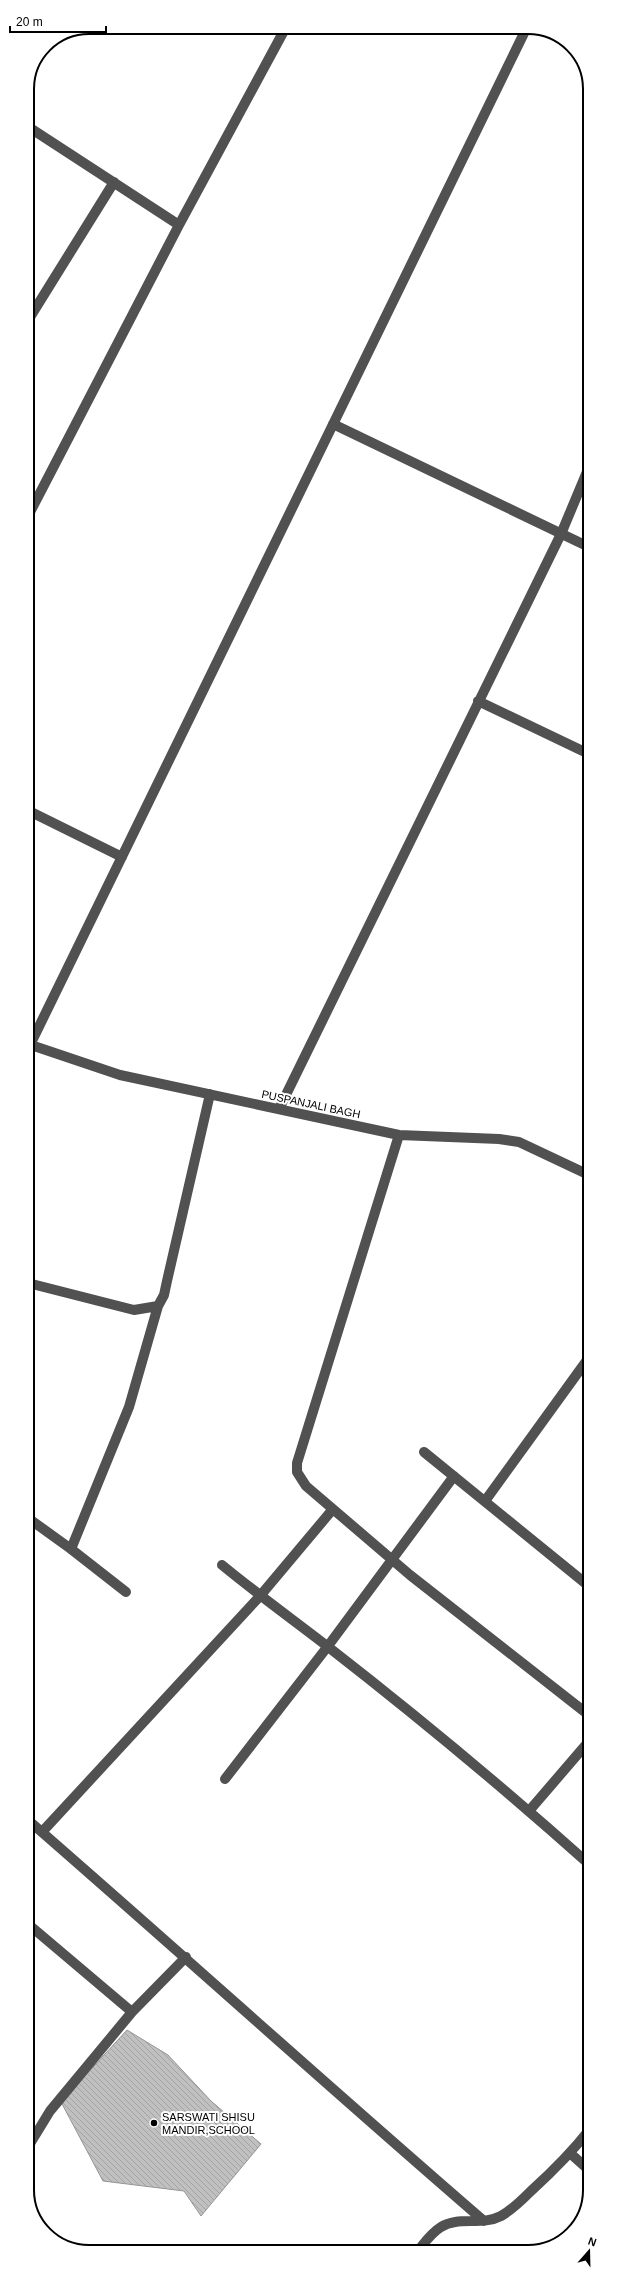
<svg xmlns="http://www.w3.org/2000/svg" width="617" height="2279" font-family="Helvetica,sans-serif">
<style>
.building{fill:url(#building-back-hatch);stroke:#959595}
.lines{fill:none;stroke-linecap:round;stroke-linejoin:round}
.minor{stroke:#515151;stroke-width:10}
.poi-dot{fill:#000;stroke:#fff;stroke-width:1.5}
.labels{text-anchor:middle;dominant-baseline:central;stroke-width:4;stroke-linejoin:round;paint-order:stroke}
.street-label{font-size:11px;fill:#000;stroke:#fff}
.poi-label{font-size:11px;fill:#000;stroke:#fff;text-anchor:start}
.rim{fill:none;stroke:#000;stroke-width:2}
</style>
<defs>
<pattern id="building-back-hatch" width="6" height="6" patternUnits="userSpaceOnUse"><rect width="6" height="6" fill="#c0c0c0"/><path d="M-1 5l2 2M0 0l6 6M5-1l2 2" fill="none" stroke="#a3a3a3"/></pattern>
</defs>
<rect width="100%" height="100%" fill="#fff"/>
<path class="building" d="M 127,2030 L 168,2055 L 211,2101 L 261,2144 L 201,2216 L 184,2191 L 103,2181 L 61,2102 Z"/>
<g class="lines">
<path class="minor" d="M 27,126 L 179,225
M 27,322 L 114,182
M 333,424 L 589,547
M 27,518 L 179,225 L 286,27
M 478,701 L 589,754
M 27,810 L 122,857
M 28,1044 L 120,1075 L 399,1135 L 499,1139 L 519,1142 L 589,1175
M 30,1045 L 527,27
M 279,1109 L 561,534 L 589,467
M 399,1135 L 297,1463 L 297,1472 L 306,1486 L 410,1575 L 590,1716
M 28,1283 L 134,1310 L 158,1306 L 164,1295 L 167,1281 L 210,1094
M 424,1452 L 590,1587
M 485,1501 L 590,1356
M 28,1518 L 71,1549 L 126,1592
M 71,1549 L 129,1407 L 158,1306
M 222,1565 C 256,1593 292,1619 327,1646 C 417,1716 505,1789 590,1865
M 225,1779 L 328,1646 L 454,1476
M 529,1811 L 590,1740
M 28,1820 C 181,1953 331,2089 484,2221
M 42,1832 L 260,1596 L 333,1509
M 28,1924 L 132,2012
M 28,2147 L 50,2111 L 132,2012 L 186,1957
M 571,2154 L 590,2171
M 418,2251 C 425,2242 431,2233 441,2227 C 458,2216 482,2226 501,2216 C 512,2210 522,2200 531,2191 C 553,2171 572,2152 590,2129"/>
</g>
<circle class="poi-dot" cx="154" cy="2123" r="4"/>
<g class="labels">
<g class="street-label">
<text transform="translate(311 1104) rotate(12)">PUSPANJALI BAGH</text>
</g>
<g class="poi-label">
<text x="162" y="2117">SARSWATI SHISU<tspan x="162" dy="13">MANDIR,SCHOOL</tspan></text>
</g>
</g>
<path d="M0 0H617V2279H0ZM89 34H528A55 55 0 0 1 583 89V2190A55 55 0 0 1 528 2245H89A55 55 0 0 1 34 2190V89A55 55 0 0 1 89 34Z" fill="#fff" fill-rule="evenodd"/>
<path class="rim" d="M89 34H528A55 55 0 0 1 583 89V2190A55 55 0 0 1 528 2245H89A55 55 0 0 1 34 2190V89A55 55 0 0 1 89 34Z"/>
<g transform="translate(589 2251) rotate(20)" stroke="#ffffff" stroke-width="3" paint-order="stroke">
<path d="M0-3L7 15L0 10L-7 15Z" fill="#000000"/>
<text y="-6" font-size="11" font-weight="bold" text-anchor="middle" fill="#000000">N</text>
</g>
<path d="M10 26v6h96v-6" fill="none" stroke="#000000" stroke-width="2"/>
<text x="16" y="26" font-size="12" fill="#000000" stroke="#ffffff" stroke-width="3" paint-order="stroke">20 m</text>
</svg>
